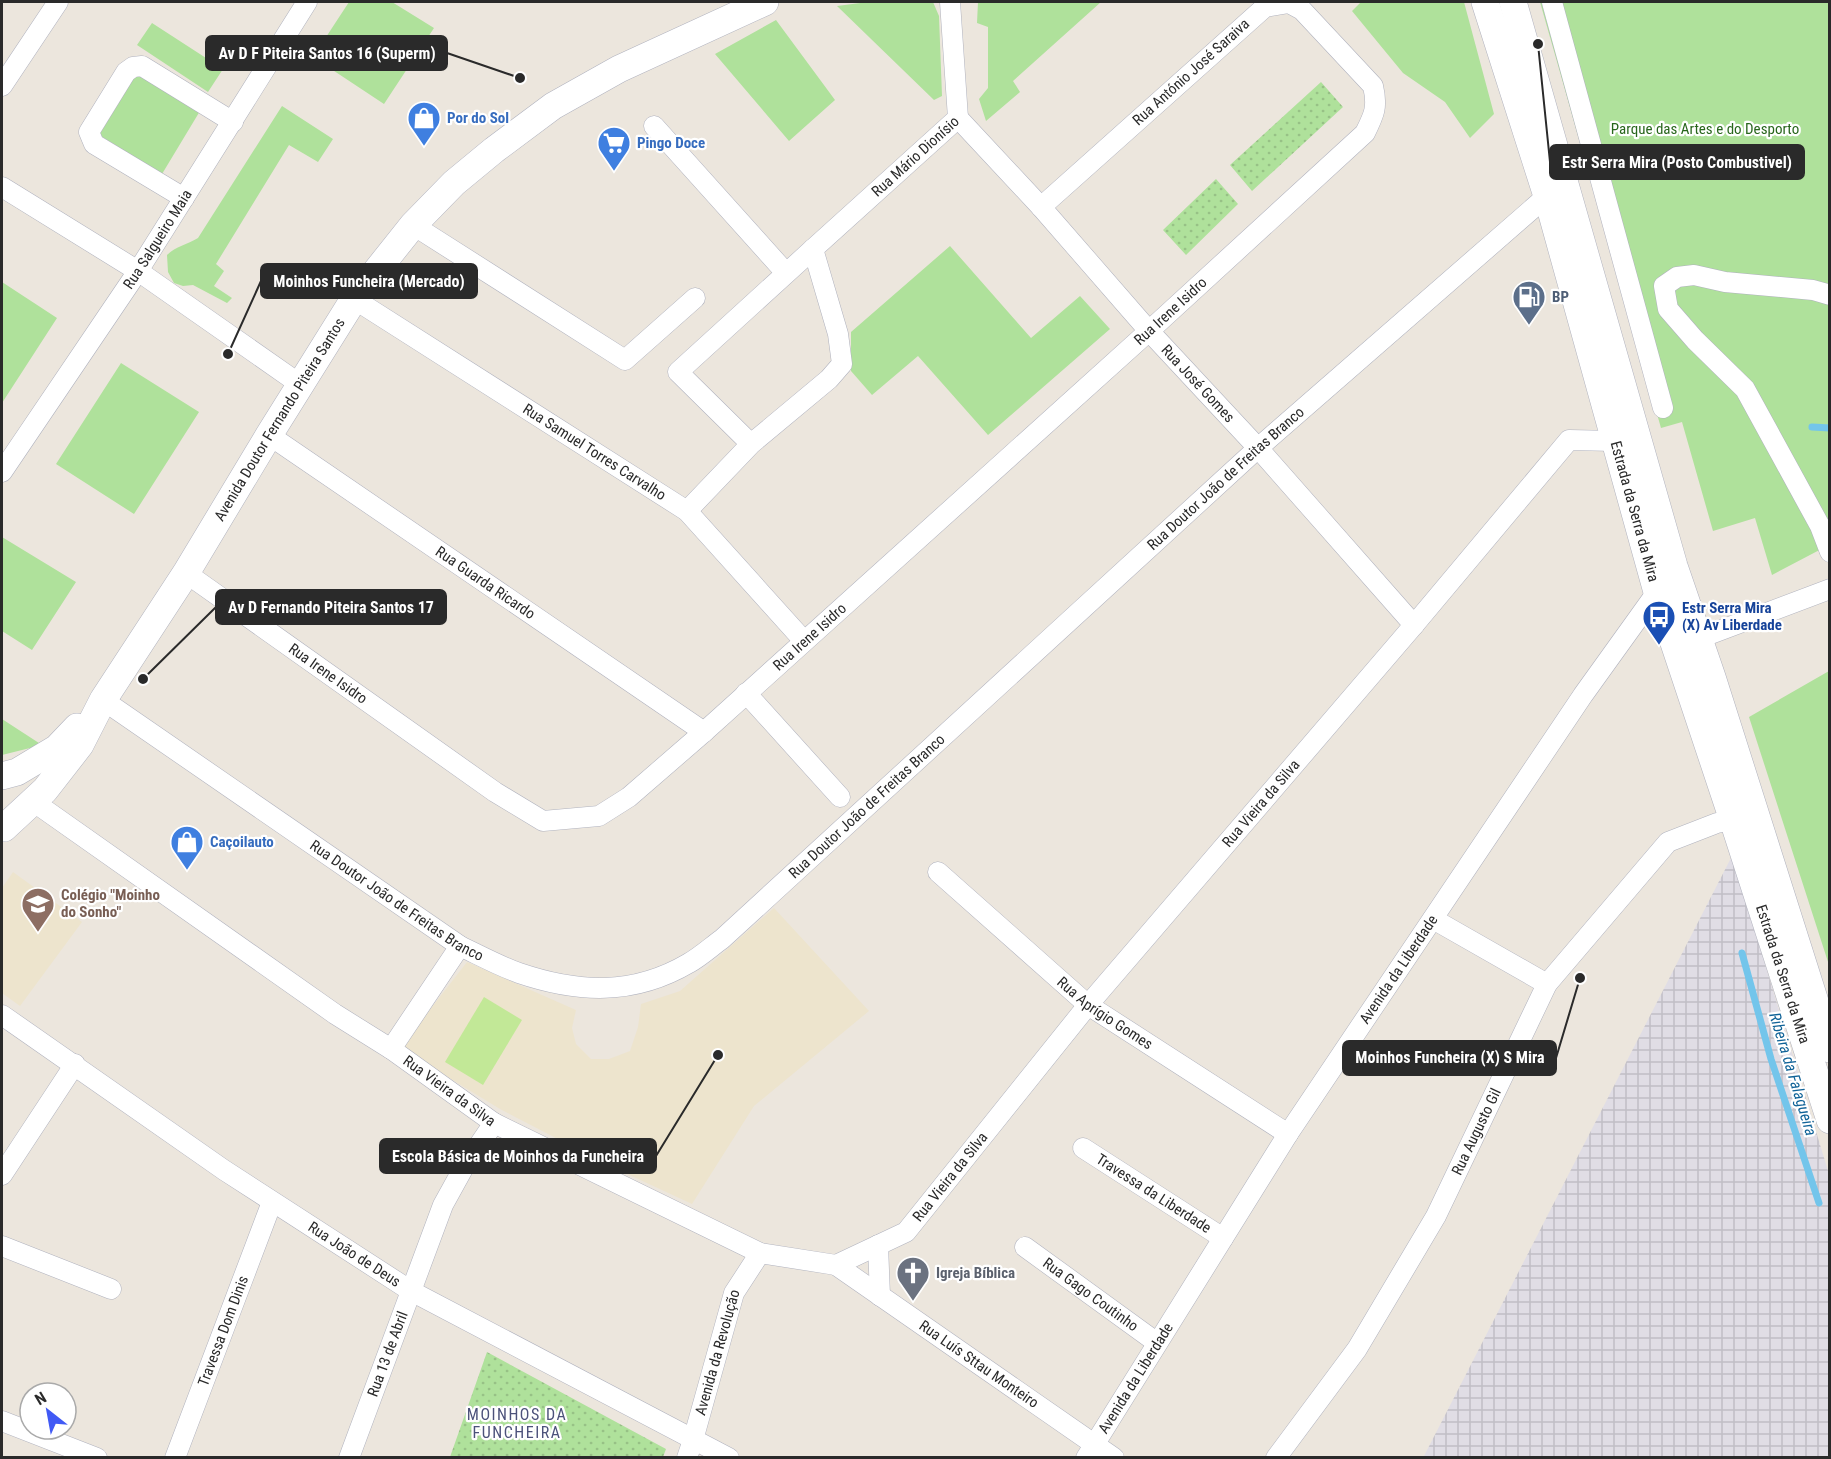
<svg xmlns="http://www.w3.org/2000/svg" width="1831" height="1459" font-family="'Roboto Condensed',sans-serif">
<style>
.industrial{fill:url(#industrial-grid)}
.education{fill:#ede4cd}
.grass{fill:url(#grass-dots)}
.park{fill:#afe19b}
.pitch{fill:#c2e897}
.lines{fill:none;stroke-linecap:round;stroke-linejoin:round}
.stream{stroke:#73c5eb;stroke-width:7}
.street-casing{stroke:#b0b2be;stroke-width:21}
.secondary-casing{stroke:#b0b2be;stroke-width:28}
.street{stroke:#fff;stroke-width:20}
.secondary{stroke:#fff;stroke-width:27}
.labels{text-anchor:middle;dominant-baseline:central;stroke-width:4.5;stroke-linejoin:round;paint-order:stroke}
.street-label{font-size:15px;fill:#2a2a2a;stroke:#fff}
.shop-label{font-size:15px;font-weight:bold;fill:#366cbe;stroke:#fff;text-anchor:start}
.park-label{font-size:15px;fill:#28661c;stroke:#fff}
.service-label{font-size:15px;font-weight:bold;fill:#4e5e75;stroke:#fff;text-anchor:start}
.transit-label{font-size:15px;font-weight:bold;fill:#164399;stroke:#fff;text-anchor:start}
.education-label{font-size:15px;font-weight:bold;fill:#785e54;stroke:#fff;text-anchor:start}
.worship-label{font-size:15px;font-weight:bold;fill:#5b616d;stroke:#fff;text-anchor:start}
.water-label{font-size:16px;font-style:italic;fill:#116398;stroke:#fff}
.neighbourhood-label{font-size:16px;letter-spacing:1.5px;fill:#4c527a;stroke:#fff}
.leader{fill:none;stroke:#2a2a2a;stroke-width:2}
.callout-dot{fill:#2a2a2a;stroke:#fff;stroke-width:2}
.callout{fill:#2a2a2a;stroke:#2a2a2a;stroke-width:2}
.callout-label{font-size:16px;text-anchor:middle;font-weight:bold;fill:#fff}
</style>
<defs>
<pattern id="industrial-grid" width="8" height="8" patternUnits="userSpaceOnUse" patternTransform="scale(1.5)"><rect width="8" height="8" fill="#e0dde5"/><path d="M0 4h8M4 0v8" fill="none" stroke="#c0bec5"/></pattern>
<pattern id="grass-dots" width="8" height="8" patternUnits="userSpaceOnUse" patternTransform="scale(1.5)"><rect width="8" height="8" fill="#afe19b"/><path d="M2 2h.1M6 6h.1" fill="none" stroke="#97c186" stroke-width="1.8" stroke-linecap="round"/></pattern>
</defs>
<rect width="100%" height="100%" fill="#ece6dd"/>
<path class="industrial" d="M 1732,856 L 1829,1174 L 1829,1457 L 1423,1458 Z"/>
<path class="education" d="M 13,872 L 82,922 L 20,1006 L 2,993 L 2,888 Z
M 774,908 L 869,1011 L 754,1106 L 692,1204 L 608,1165 L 500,1109 L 400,1048 L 467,962 L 576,1010 L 572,1028 L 576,1044 L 591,1059 L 609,1059 L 630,1051 L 638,1027 L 641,1004 L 680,991 Z"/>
<path class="grass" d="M 1321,82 L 1343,107 L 1252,191 L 1230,165 Z
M 1216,179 L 1238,204 L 1186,255 L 1163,230 Z
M 487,1352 L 666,1449 L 663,1457 L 450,1457 Z"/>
<path class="park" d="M 349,2 L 392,2 L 434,28 L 384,104 L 313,57 Z
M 868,2 L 933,2 L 939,16 L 942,96 L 934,100 L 837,6 Z
M 978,2 L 1101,2 L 1013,81 L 1020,92 L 986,121 L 979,99 L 988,88 L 988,27 L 977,23 Z
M 1361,2 L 1464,2 L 1494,114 L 1470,138 L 1445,102 L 1403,73 L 1352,11 Z
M 1540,2 L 1829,2 L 1829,545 L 1772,575 L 1755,518 L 1713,531 L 1682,422 L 1661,428 Z
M 776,20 L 835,100 L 789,141 L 715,54 Z
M 152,23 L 223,69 L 208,92 L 137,45 Z
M 137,73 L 200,111 L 162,174 L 99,135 Z
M 282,106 L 333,139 L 318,162 L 289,145 L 216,264 L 224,271 L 214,286 L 232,298 L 227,303 L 193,285 L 183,286 L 174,283 L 168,272 L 167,255 C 176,246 187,245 198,238 Z
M 950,246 L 1031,338 L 1080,296 L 1110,329 L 988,435 L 918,356 L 872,395 L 851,371 L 851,332 Z
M 2,282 L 57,318 L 2,403 Z
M 121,363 L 199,412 L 134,514 L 56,464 Z
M 2,537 L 76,582 L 32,650 L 2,631 Z
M 1829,671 L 1829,965 L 1749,717 Z
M 2,719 L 42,745 L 2,755 Z"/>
<path class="pitch" d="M 484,997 L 522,1020 L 483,1085 L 445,1062 Z"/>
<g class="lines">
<path class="stream" d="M 1812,427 L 1830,428
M 1742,953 L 1771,1059 L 1819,1203"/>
<g class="street-casing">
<g id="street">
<path d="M 1552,2 L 1663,408"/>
<path d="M 2,86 L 58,2"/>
<path id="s1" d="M 958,118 L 1041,207 L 1149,331 L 1258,448 L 1414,625"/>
<path d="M 654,126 L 786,273"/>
<path d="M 2,187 L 138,271 L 301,385"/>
<path d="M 184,198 L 94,144 L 89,132 L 126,72 L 133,67 L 142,66 L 233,122"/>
<path d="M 413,225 L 625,360 L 695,298"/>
<path id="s2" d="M 813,249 L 958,118 L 950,2"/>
<path d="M 1830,295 L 1813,290 L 1725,282 L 1694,275 L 1677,277 L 1664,286 L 1668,309 L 1695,340 L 1745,389 L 1820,526 L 1830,552"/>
<path id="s3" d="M 354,299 L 687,511 L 804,641"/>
<path id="s4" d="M 269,435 L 704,732"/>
<path id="s5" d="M 2,472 L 138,271 L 307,2"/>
<path d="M 687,511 L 751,444 L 829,379 L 842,364 L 838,334 L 813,249 L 678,372 L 751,444"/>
<path id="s6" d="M 186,573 L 495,792 L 543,821 L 599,816 L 629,797 L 704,732 L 1149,331 L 1365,133 C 1374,115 1378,107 1373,86 L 1302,10 L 1289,3 L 1265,7 L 1041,207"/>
<path d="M 1700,638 L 1830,589"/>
<path d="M 746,693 L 840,797"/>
<path id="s7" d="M 103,700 L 460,946 C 479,955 499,966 519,973 C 578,993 633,996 689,963 C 700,957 711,947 722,939 L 1258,448 L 1547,196"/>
<path id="s8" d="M 34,802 L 335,1014 L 391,1049 L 494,1123 L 760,1253 L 836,1265 L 906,1232 L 1088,1005 L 1414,625 L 1569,440 L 1615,441"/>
<path id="s9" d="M 938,872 L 1088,1005 L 1288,1134"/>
<path d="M 1433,919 L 1547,984"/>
<path id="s10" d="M 2,1015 L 224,1170 L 411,1291 L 729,1458"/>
<path d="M 391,1049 L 460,946"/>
<path id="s11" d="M 1083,1148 L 1223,1238"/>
<path d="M 2,1175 L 75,1064"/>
<path d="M 878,1245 L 880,1296"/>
<path d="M 2,1246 L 111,1289"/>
<path id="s12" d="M 1025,1247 L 1156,1342"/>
<path id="s13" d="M 836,1265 L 1114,1458"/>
<path d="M 2,1421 L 97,1458"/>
<path id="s14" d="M 175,1458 L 272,1202"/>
<path id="s15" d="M 349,1458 L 443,1205 L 464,1167 L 494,1123"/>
<path id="s16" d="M 687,1458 L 693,1440 L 734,1293 L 760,1253"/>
<path id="s17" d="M 1086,1458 L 1288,1134 L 1583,695 L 1657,592"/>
<path id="s18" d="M 1276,1458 L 1357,1349 L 1436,1216 L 1547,984 L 1668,842 L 1717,823 L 1733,820"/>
</g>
</g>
<g class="secondary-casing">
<g id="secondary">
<path id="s19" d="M 1485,2 L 1547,196 L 1657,592 L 1733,820 L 1830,1120"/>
<path d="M 1513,2 L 1674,566 L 1712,677 L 1830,1049"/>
<path d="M 2,776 L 17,772 L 57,748 L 77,727"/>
<path id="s20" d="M 4,828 L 45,790 L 80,745 L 103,700 L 186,573 L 269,435 L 354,299 L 413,225 L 454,183 L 494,150 L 553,106 L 619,69 L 765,2"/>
</g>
</g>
<use href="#street" class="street"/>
<use href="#secondary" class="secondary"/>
</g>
<defs>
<g id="shop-pin" transform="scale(1.725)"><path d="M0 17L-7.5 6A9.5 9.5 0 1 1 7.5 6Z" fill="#3f7fe0" stroke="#fff"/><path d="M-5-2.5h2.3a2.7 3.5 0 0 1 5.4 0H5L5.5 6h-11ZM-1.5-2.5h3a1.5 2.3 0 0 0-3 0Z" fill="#fff"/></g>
<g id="supermarket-pin" transform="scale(1.725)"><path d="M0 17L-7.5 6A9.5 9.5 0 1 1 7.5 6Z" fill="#3f7fe0" stroke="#fff"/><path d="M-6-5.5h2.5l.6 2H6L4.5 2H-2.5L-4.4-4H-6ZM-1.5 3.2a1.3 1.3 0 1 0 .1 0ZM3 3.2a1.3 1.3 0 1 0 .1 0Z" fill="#fff"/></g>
<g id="fuel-pin" transform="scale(1.725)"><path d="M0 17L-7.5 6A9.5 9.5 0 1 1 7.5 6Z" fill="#5c6f8a" stroke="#fff"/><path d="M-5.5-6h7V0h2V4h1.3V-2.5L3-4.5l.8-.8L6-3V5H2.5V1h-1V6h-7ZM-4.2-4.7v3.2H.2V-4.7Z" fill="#fff"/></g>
<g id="bus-pin" transform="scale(1.725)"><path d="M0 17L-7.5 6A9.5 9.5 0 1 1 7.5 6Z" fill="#1a4fb4" stroke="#fff"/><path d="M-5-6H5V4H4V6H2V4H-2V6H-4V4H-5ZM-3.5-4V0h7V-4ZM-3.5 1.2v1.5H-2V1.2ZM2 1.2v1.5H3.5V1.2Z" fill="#fff"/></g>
<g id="school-pin" transform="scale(1.725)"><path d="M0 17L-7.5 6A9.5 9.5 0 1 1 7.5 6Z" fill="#8d6e63" stroke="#fff"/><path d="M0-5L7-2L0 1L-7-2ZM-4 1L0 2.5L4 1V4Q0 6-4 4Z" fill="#fff"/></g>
<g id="church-pin" transform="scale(1.725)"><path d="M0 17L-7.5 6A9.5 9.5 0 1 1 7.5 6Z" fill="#6b7280" stroke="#fff"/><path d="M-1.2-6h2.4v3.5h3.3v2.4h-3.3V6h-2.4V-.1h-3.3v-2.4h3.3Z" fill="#fff"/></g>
</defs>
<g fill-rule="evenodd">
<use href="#shop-pin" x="424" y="118"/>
<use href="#supermarket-pin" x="614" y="143"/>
<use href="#fuel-pin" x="1529" y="297"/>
<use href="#bus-pin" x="1659" y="617"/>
<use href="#shop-pin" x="187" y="842"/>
<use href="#school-pin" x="38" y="904"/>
<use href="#church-pin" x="913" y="1273"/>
</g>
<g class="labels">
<g class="street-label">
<text transform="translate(1191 72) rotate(-42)">Rua António José Saraiva</text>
<text stroke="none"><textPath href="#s2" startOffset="138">Rua Mário Dionísio</textPath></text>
<text stroke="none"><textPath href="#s5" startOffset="280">Rua Salgueiro Maia</textPath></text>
<text stroke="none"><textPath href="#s6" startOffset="1254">Rua Irene Isidro</textPath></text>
<text stroke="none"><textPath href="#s1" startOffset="358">Rua José Gomes</textPath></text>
<text stroke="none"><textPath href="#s20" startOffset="495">Avenida Doutor Fernando Piteira Santos</textPath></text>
<text stroke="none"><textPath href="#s3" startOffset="285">Rua Samuel Torres Carvalho</textPath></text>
<text stroke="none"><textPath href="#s7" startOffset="1398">Rua Doutor João de Freitas Branco</textPath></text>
<text stroke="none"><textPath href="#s19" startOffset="531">Estrada da Serra da Mira</textPath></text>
<text stroke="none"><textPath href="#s4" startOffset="262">Rua Guarda Ricardo</textPath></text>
<text stroke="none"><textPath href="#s6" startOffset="768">Rua Irene Isidro</textPath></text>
<text stroke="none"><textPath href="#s6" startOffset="174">Rua Irene Isidro</textPath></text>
<text stroke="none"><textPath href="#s8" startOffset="1568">Rua Vieira da Silva</textPath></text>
<text stroke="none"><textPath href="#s7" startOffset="912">Rua Doutor João de Freitas Branco</textPath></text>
<text stroke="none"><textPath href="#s7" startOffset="356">Rua Doutor João de Freitas Branco</textPath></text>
<text stroke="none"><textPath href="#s17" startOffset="580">Avenida da Liberdade</textPath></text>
<text stroke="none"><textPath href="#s19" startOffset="1017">Estrada da Serra da Mira</textPath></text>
<text stroke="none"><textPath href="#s9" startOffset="219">Rua Aprígio Gomes</textPath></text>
<text stroke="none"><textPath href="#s8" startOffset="506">Rua Vieira da Silva</textPath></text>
<text stroke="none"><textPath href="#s18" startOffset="384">Rua Augusto Gil</textPath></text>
<text stroke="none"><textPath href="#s8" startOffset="1082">Rua Vieira da Silva</textPath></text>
<text stroke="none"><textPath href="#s11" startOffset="84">Travessa da Liberdade</textPath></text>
<text stroke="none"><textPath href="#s10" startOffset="426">Rua João de Deus</textPath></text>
<text stroke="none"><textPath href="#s12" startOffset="81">Rua Gago Coutinho</textPath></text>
<text stroke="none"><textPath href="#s14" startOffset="136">Travessa Dom Dinis</textPath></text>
<text stroke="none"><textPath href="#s16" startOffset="110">Avenida da Revolução</textPath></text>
<text stroke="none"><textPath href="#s15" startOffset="111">Rua 13 de Abril</textPath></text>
<text stroke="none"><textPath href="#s13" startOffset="174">Rua Luís Sttau Monteiro</textPath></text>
<text stroke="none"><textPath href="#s17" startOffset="94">Avenida da Liberdade</textPath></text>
</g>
<g class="shop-label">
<text x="447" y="118">Por do Sol</text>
<text x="637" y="143">Pingo Doce</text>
<text x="210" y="842">Caçoilauto</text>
</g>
<g class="park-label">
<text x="1705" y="129">Parque das Artes e do Desporto</text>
</g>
<g class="service-label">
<text x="1552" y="297">BP</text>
</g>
<g class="transit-label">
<text x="1682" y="608">Estr Serra Mira<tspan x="1682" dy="17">(X) Av Liberdade</tspan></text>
</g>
<g class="education-label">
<text x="61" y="895">Colégio "Moinho<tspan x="61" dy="17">do Sonho"</tspan></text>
</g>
<g class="worship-label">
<text x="936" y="1273">Igreja Bíblica</text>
</g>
<g class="water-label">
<text transform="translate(1793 1074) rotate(73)">Ribeira da Falagueira</text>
</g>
<g class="neighbourhood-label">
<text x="517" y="1414">MOINHOS DA<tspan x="517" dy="18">FUNCHEIRA</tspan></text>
</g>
</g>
<path class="leader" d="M520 78L447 53M1538 44L1550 162M228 354L261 281M143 679L216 607M1580 978L1556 1058M718 1055L656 1156"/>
<g class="callout-dot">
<circle cx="520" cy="78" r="6"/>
<circle cx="1538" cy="44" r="6"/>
<circle cx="228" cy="354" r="6"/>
<circle cx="143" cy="679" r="6"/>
<circle cx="1580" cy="978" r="6"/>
<circle cx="718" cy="1055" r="6"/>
</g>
<g class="callout">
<rect x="206" y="36" width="241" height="34" rx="6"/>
<rect x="1550" y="145" width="254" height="34" rx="6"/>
<rect x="261" y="264" width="216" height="34" rx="6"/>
<rect x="216" y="590" width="230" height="34" rx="6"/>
<rect x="1343" y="1041" width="213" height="34" rx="6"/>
<rect x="380" y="1139" width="276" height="34" rx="6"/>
</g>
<g class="callout-label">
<text x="327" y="59">Av D F Piteira Santos 16 (Superm)</text>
<text x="1677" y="168">Estr Serra Mira (Posto Combustivel)</text>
<text x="369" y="287">Moinhos Funcheira (Mercado)</text>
<text x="331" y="613">Av D Fernando Piteira Santos 17</text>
<text x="1450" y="1063">Moinhos Funcheira (X) S Mira</text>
<text x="518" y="1162">Escola Básica de Moinhos da Funcheira</text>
</g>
<rect width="1831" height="1459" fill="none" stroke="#2a2a2a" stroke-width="6"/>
<g transform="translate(48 1411) rotate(329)"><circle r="28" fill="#ffffff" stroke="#aaaaaa" stroke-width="1.5"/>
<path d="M0-4.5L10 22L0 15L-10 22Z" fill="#415af5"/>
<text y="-9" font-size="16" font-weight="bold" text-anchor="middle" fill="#2a2a2a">N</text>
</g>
</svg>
